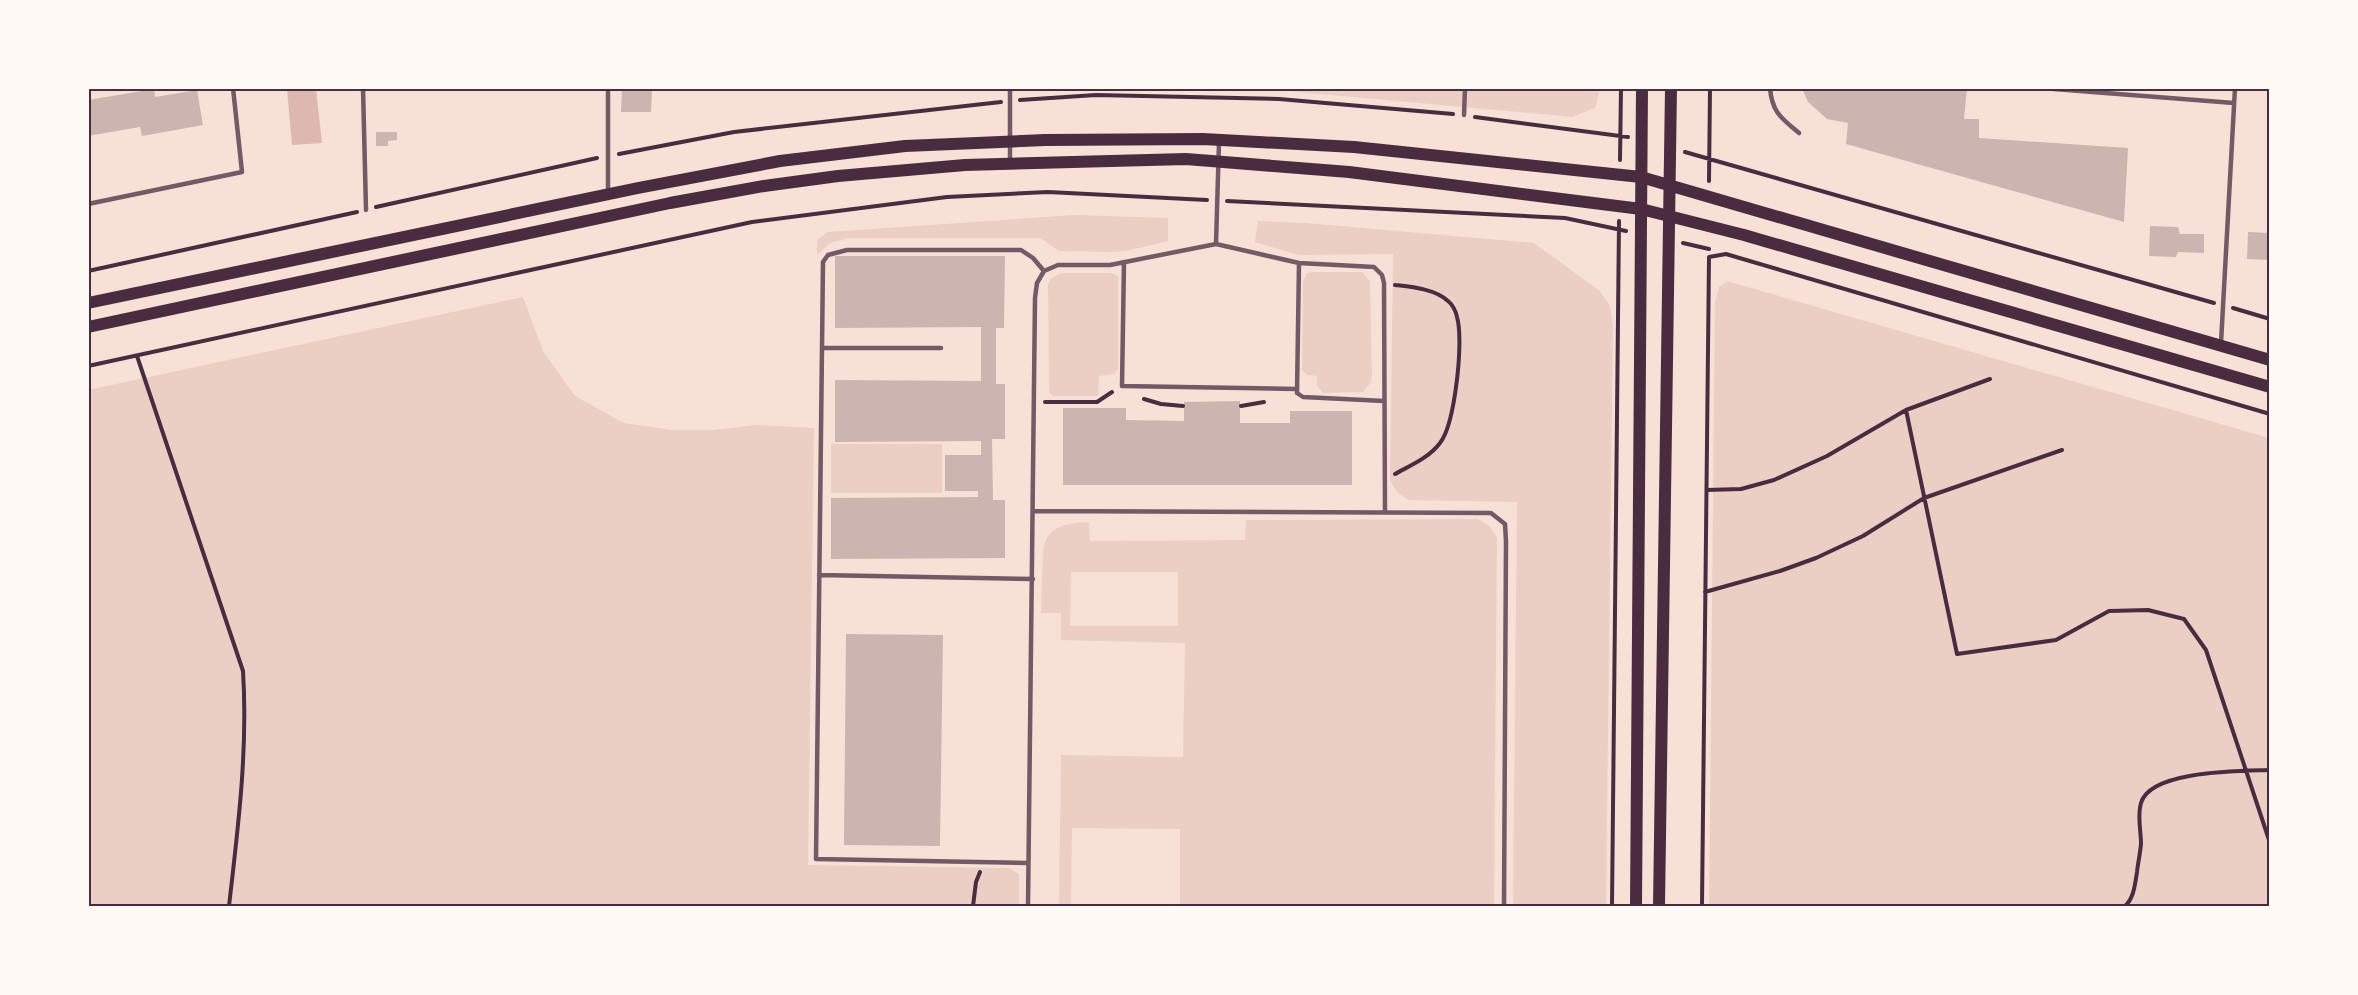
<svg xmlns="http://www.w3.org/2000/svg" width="2358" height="995" font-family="'Crimson Pro',serif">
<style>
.green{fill:#ebcfc5;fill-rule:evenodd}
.water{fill:#dcb8b0}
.building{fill:#ccb4b1}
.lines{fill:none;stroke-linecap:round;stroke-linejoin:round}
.path{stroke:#4a2c40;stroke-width:4}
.service{stroke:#755966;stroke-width:4.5}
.secondary{stroke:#4a2c40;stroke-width:12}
.neatline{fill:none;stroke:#4a2c40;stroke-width:2}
</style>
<rect width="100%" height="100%" fill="#f7e1d7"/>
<path class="green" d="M 1265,89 L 1600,89 L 1595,108 L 1572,117 Z
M 1075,215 L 1168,218 L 1168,241 L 1126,251 L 1110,252 L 1059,251 L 1040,238 L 848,238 L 830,243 L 817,255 L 817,240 L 828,232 Z
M 1258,221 L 1306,223 L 1534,243 L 1600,291 L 1610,306 L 1613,325 L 1606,906 L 1513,906 L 1517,502 L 1409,500 C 1400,495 1394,490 1390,480 L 1393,254 L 1299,255 L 1255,242 Z
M 1312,272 L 1362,272 L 1370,281 L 1372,375 L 1371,382 L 1363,392 L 1323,393 L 1317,386 L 1317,376 L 1307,375 L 1302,370 L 1303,281 L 1307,273 Z
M 1061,273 L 1112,273 L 1118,276 L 1118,369 L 1114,374 L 1099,376 L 1098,396 L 1053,396 L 1049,392 L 1048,285 L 1051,278 Z
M 1727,281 L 2269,438 L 2269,906 L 1709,906 L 1715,302 L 1719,287 Z
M 523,297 L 543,351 L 575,396 L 624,423 L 672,430 L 713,430 L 757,425 L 814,428 L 808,865 L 1009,868 L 1019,874 L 1019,906 L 89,906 L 88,390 Z
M 831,444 L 942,444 L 942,493 L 831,493 Z
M 1477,519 C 1488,523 1492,528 1497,538 L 1494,906 L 1180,906 L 1180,829 L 1072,828 L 1071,906 L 1059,906 L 1061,755 L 1183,757 L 1185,643 L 1061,640 L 1061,613 L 1041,613 L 1043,550 C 1047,525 1068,523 1089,522 L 1090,541 L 1245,540 L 1246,520 ZM 1071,572 L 1178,572 L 1178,626 L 1070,626 Z"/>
<path class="water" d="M 287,89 L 316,89 L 322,143 L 292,145 Z"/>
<path class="building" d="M 622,88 L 652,88 L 651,112 L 621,112 Z
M 1802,88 L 1967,88 L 1964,119 L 1979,119 L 1979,138 L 2128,148 L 2124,222 L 1846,144 L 1848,123 L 1827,119 L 1808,102 Z
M 154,89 L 155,97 L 197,90 L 203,125 L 142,136 L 140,127 L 88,136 L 88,100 Z
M 376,132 L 397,132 L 397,140 L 388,141 L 388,146 L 376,146 Z
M 2150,226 L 2178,227 L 2180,234 L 2204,234 L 2204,253 L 2178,252 L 2176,257 L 2149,256 Z
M 2248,232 L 2270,233 L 2270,260 L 2247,259 Z
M 835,256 L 1005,256 L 1004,328 L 996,328 L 996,384 L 1005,384 L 1005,439 L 992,439 L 993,500 L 1005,500 L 1005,558 L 831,559 L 831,498 L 978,497 L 978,491 L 945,491 L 945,455 L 981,455 L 981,441 L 835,442 L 835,380 L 981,381 L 981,327 L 835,328 Z
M 1240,401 L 1240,423 L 1290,423 L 1290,411 L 1352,411 L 1352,485 L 1063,485 L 1063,408 L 1126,408 L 1126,420 L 1184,421 L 1184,402 Z
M 846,634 L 943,635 L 940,846 L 844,845 Z"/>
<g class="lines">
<path class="path" d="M 1020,100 L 1096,95 L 1279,99 L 1453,114
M 1475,117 L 1628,137
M 1685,152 L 2214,303
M 619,154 L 734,132 L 1001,102
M 1620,160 L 1621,88
M 1709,181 L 1710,88
M 1227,201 L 1565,218 L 1626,231
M 376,207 L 597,158
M 1683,243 L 1709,249
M 88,271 L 357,212
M 2233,308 L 2270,319
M 137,356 L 243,671 C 248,750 238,828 229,906
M 88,366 L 752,222 L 947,197 L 1048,192 L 1207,200
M 1144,399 L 1161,404 L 1183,406
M 1045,402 L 1097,402 L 1112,392
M 1241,406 L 1264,402
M 1906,410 L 1957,654 L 2056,640 L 2109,611 L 2148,610 L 2184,619 L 2206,650 L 2270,843
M 1395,474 C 1409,466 1429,458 1440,443 C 1455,424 1464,340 1457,317 C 1456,311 1452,304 1448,301 C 1435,289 1412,287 1395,285
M 1707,490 L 1741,489 L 1774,480 L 1827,456 L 1906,410 L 1990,379
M 1705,592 L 1780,571 L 1816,558 L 1863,536 L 1924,498 L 2062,450
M 973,906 L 976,882 L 980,872
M 1612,906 L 1619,221
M 1702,906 L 1709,257 L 1726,254 L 2270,414
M 2125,906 C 2134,898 2135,884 2137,872 C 2138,863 2140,854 2141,844 C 2141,830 2137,817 2141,803 C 2150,770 2241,771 2270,770"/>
<path class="service" d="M 363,88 L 366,210
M 1770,88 C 1772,112 1781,118 1799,133
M 2041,88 L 2234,103
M 1464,115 L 1465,88
M 1010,164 L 1010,88
M 608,194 L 608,88
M 88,204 L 242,172 L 233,88
M 1216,244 L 1219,142
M 1124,262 L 1122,386 L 1296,389
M 1299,263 L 1297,393 L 1303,397 L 1384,401
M 2221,343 L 2235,88
M 822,348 L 941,348
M 1034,511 L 1491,513 L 1505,524 L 1506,541 L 1504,906
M 819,575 L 1033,579
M 1028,863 L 816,859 L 823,262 L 828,255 L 847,250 L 1021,250 L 1033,258 L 1044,271
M 1028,906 L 1035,298 L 1037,283 L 1044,271 L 1058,265 L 1110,265 L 1216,244 L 1299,263 L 1374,267 L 1382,275 L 1384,283 L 1385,512"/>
<path class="secondary" d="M 88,303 L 638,188 L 780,161 L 905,146 L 1045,140 L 1203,139 L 1354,147 L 1641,177 L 2270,360
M 88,327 L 670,203 L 764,186 L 838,176 L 965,165 L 1186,159 L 1349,172 L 1641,209 L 1744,235 L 2270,387
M 1636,906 L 1642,88
M 1659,906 L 1671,88"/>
</g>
<rect width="2358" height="995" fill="none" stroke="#fffaf5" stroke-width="180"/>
<rect x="90" y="90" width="2178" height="815" class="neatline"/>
</svg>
